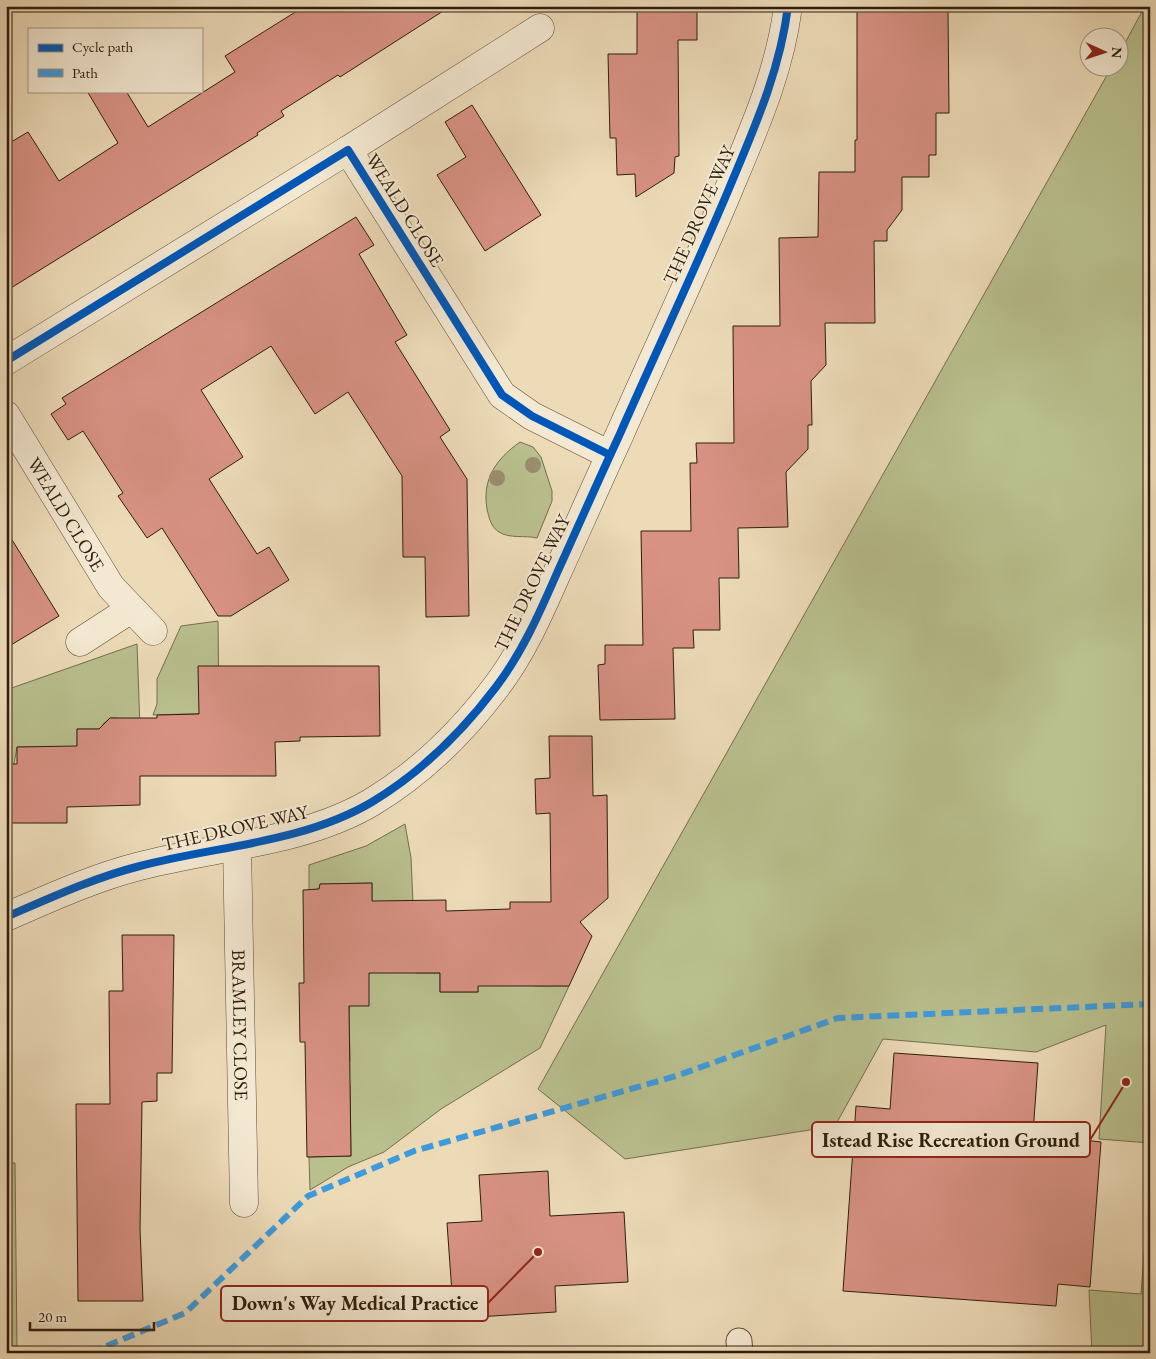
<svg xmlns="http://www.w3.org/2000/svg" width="1156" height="1359" font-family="'EB Garamond',serif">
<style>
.green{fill:#b9c08e;stroke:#746e4e}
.building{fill:#d89284;stroke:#2e1d0d}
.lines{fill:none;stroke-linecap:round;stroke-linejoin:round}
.lane-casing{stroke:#5e4c38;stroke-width:27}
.street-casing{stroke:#5e4c38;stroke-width:29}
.lane{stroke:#f3e8d1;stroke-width:25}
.street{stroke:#f3e8d1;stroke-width:28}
.quiet{stroke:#3d9bde;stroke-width:6;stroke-dasharray:12 6;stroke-linecap:butt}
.cycleway-casing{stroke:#f3e8d1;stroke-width:11}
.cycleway{stroke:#0057b8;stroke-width:8}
.tree{fill:#9b8d6f}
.labels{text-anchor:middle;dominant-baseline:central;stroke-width:4;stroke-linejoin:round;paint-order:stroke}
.street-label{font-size:19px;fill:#2e1d0d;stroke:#f3e8d1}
.leader{fill:none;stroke:#8f2418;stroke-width:2}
.callout-dot{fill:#8f2418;stroke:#f3e8d1;stroke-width:2}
.callout{fill:#f3e8d1;stroke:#8f2418;stroke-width:2}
.callout-label{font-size:20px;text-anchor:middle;font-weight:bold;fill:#2e1d0d}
</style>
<rect width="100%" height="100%" fill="#eddbb8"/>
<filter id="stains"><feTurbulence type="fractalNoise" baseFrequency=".004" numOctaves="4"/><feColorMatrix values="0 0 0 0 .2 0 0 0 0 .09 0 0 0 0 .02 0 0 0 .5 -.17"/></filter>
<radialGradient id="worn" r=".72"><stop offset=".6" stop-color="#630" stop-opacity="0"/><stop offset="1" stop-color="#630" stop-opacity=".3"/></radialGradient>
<path class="green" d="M 1145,6 L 1150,6 L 1150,1143 L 1099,1139 L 1106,1025 L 1036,1052 L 883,1039 L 835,1126 L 625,1159 L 538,1089 L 1111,68 L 1118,68 L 1119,54 Z
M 520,442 L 533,447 L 541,457 L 552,491 L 552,501 L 537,538 C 525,535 510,539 499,532 C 491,527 489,518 487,509 C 482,479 496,459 520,442 Z
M 218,621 L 219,713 L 153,715 L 157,704 L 157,679 L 181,626 Z
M 137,644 L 140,728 L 125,724 L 118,718 L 110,718 L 103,724 L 103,729 L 77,729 L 77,763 L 49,747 L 17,747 L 14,764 L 6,764 L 6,690 Z
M 405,824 L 411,858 L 416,973 L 440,973 L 440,992 L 478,992 L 477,975 L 536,986 L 569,986 L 540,1048 L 441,1109 L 384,1152 L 348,1167 L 310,1190 L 309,1157 L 351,1156 L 350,1087 L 346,1061 L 350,1061 L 349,1011 L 368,914 L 372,914 L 372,883 L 320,884 L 319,889 L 309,890 L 309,865 L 366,846 Z
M 6,1163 L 15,1163 L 17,1349 L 6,1350 Z
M 1150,1176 L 1150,1353 L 1092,1353 L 1089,1290 L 1141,1294 Z"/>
<path class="building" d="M 305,6 L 451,6 L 340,77 L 338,75 L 281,111 L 284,116 L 257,133 L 258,135 L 6,291 L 6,145 L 28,132 L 59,181 L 118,143 L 87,91 L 126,91 L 148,127 L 235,72 L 225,56 Z
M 637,6 L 697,6 L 697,40 L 678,40 L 679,156 L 675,157 L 674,173 L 636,197 L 635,174 L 617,175 L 616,138 L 610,138 L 608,54 L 637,54 Z
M 857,6 L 948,8 L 949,113 L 936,113 L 936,155 L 929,155 L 929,177 L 902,177 L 902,210 L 887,230 L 887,241 L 874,241 L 875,323 L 825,323 L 826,365 L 811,381 L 812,425 L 808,425 L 808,449 L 786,472 L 788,527 L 738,528 L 739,578 L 719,578 L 720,630 L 693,630 L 694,648 L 673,648 L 675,719 L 600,720 L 598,665 L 605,664 L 605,645 L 643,645 L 641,531 L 691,531 L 690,463 L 697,463 L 696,443 L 734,443 L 733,326 L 780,326 L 779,238 L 818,237 L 819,172 L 855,172 L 855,140 L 857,140 Z
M 472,105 L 541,215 L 485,251 L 437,175 L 466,157 L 445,122 Z
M 356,217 L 374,245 L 359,254 L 407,335 L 395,342 L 450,430 L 440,437 L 467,479 L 469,616 L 426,617 L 425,557 L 403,557 L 402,476 L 348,392 L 315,414 L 271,346 L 201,390 L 243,457 L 209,479 L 257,554 L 269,547 L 289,580 L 231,616 L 218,616 L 162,528 L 147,538 L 118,496 L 123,493 L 83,431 L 68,440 L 51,414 L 66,404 L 62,398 Z
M 6,530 L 59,616 L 6,648 Z
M 198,666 L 379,666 L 380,736 L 300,737 L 300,741 L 275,742 L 276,776 L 140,776 L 140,805 L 67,807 L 67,823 L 6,823 L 6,764 L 17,764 L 17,747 L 77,746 L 77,729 L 99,729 L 110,718 L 157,718 L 157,715 L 199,714 Z
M 549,736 L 592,736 L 593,796 L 607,795 L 608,898 L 580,922 L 592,936 L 569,986 L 478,986 L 478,992 L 440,992 L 440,973 L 369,973 L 369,1006 L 349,1006 L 351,1156 L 307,1157 L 305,1042 L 300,1042 L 299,983 L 304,983 L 303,890 L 319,889 L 320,884 L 372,883 L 372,901 L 446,900 L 446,911 L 510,909 L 510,902 L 551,902 L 550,813 L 536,814 L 535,779 L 550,778 Z
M 122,935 L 174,935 L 172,1073 L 157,1073 L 157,1101 L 142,1102 L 140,1229 L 143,1301 L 78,1301 L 76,1104 L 110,1104 L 109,991 L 123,991 Z
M 894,1053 L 1038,1063 L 1033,1134 L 1101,1142 L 1090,1287 L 1058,1284 L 1056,1306 L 843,1291 L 856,1106 L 890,1109 Z
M 548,1171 L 550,1216 L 624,1212 L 628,1282 L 555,1286 L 556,1312 L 477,1317 L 475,1291 L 452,1293 L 447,1223 L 482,1221 L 479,1175 Z"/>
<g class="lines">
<g class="lane-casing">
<path id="lane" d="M 739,1341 L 740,1353"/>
</g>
<g class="street-casing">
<g id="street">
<path d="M 348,150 L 540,28"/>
<path d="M 6,361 L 348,150 L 502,395 L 532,416 L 610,455"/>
<path id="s1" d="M 6,415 L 111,587 L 153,631"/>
<path d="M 80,642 L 131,609"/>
<path id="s2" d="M 237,846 L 244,1203"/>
<path d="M 6,917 C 50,898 93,878 140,866 C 216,846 303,843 372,802 C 420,773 462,732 496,687 C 522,653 540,612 557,573 C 578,527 598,481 619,436 C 655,354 693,274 728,191 C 753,131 780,72 788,6"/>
</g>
</g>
<use href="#lane" class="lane"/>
<use href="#street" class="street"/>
<path class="quiet" d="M 90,1353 L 185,1313 L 308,1196 L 414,1151 L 676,1076 L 838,1018 L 1150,1004"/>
<g class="cycleway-casing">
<path id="cycleway" d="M 6,361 L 348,150 L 502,395 L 532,416 L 610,455
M 6,917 C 50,898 93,878 140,866 C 216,846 303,843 372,802 C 420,773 462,732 496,687 C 522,653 540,612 557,573 C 578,527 598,481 619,436 C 655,354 693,274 728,191 C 753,131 780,72 788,6"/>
</g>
<use href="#cycleway" class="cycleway"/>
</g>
<g class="tree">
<circle cx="533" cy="465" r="8"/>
<circle cx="497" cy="478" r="8"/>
</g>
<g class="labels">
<g class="street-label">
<text transform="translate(405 210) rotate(58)">WEALD CLOSE</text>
<text transform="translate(699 215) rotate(-66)">THE DROVE WAY</text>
<text stroke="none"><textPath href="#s1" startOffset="116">WEALD CLOSE</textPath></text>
<text transform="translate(532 583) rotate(-64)">THE DROVE WAY</text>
<text transform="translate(235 828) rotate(-13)">THE DROVE WAY</text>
<text stroke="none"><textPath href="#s2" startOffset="179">BRAMLEY CLOSE</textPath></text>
</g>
</g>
<path class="leader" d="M1126 1082L1090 1140M538 1252L488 1303"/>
<g class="callout-dot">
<circle cx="1126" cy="1082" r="5"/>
<circle cx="538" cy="1252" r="5"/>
</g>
<g class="callout">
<rect x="812" y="1122" width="278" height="35" rx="5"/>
<rect x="221" y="1286" width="267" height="35" rx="5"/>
</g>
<g class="callout-label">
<text x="951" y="1147">Istead Rise Recreation Ground</text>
<text x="355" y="1310">Down's Way Medical Practice</text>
</g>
<rect width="1156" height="1359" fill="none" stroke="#eddbb8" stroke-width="25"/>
<rect x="8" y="8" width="1141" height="1344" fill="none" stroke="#2e1d0d" stroke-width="2.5"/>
<rect x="12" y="12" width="1131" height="1334" fill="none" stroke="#2e1d0d"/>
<rect x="28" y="28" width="175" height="65" fill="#f3e8d1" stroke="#a49783"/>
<rect x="38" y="44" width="25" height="8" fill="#0057b8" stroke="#a49783"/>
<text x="72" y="52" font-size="15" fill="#2e1d0d">Cycle path</text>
<rect x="38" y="69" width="25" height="8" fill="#3d9bde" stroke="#a49783"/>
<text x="72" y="78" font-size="15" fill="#2e1d0d">Path</text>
<g transform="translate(1104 52) rotate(93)"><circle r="24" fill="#f3e8d1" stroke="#a49783"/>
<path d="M0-4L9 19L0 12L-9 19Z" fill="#8f2418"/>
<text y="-8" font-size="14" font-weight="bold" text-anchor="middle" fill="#2e1d0d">N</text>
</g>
<path d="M30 1322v8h124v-8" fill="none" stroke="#2e1d0d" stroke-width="2.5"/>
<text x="38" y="1322" font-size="15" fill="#2e1d0d" stroke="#f3e8d1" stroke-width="4" paint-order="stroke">20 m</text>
<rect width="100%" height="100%" filter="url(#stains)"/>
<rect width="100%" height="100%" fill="url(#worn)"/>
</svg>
